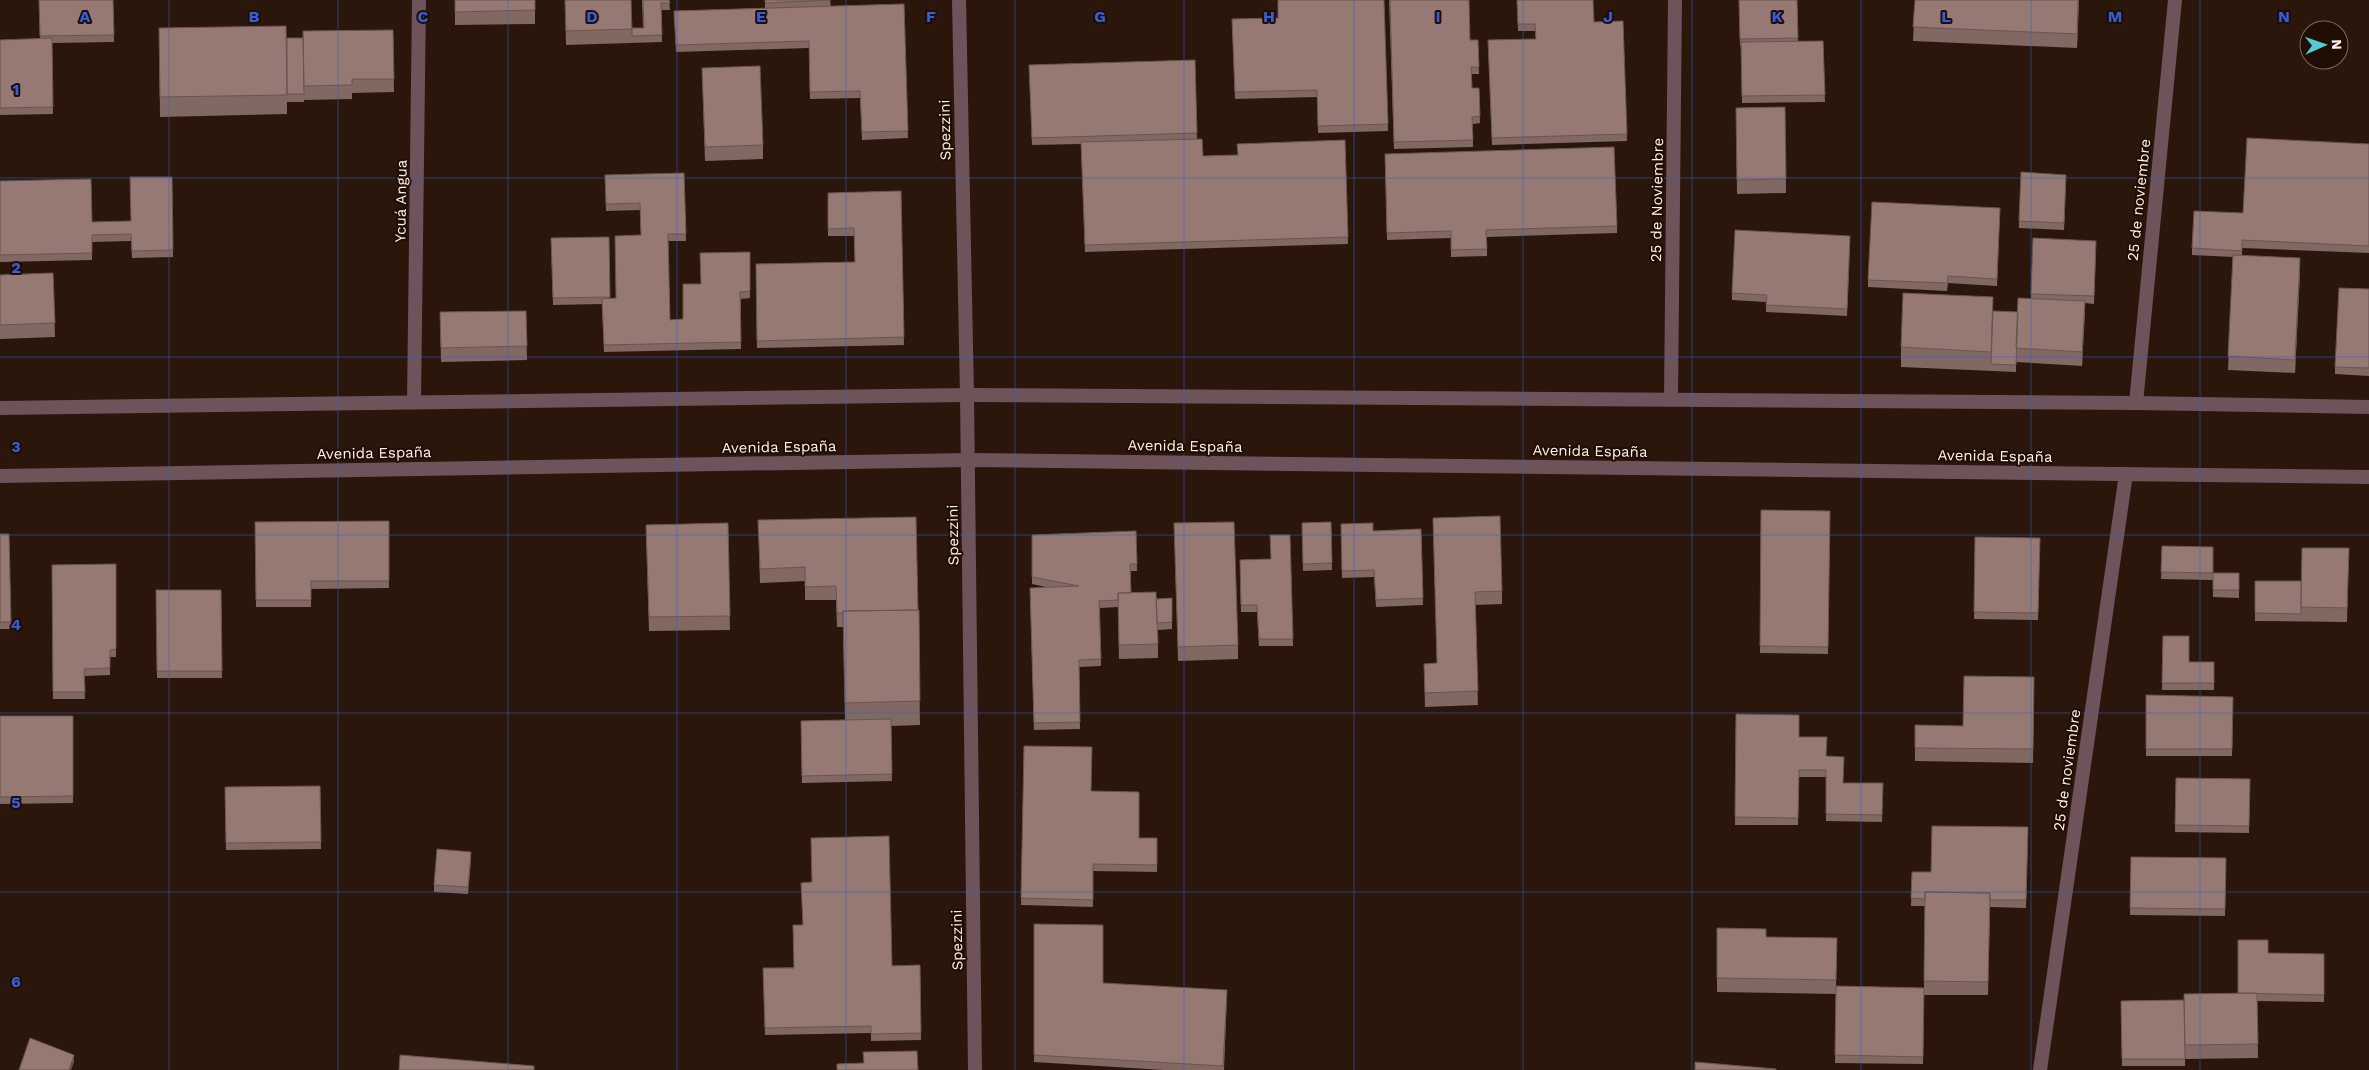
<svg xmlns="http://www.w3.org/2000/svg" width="2369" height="1070" font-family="'Work Sans',sans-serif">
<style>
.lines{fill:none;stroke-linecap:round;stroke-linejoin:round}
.minor{stroke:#6e535a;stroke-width:14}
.tertiary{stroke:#6e535a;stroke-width:14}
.wall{fill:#816862}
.shaded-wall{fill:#695550}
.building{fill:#967972;stroke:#695550}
.grid{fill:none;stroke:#345eda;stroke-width:1;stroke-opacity:0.55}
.labels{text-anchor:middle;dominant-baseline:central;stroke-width:4;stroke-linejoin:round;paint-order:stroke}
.street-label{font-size:15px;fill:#fef3ec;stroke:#200d03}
.grid-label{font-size:16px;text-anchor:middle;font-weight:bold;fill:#345eda;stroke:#200d03;stroke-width:4;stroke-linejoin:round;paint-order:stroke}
</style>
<rect width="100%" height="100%" fill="#2a160a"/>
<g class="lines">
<path class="minor" d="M 959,0 L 967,395 L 975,1070
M 1671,399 L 1675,0
M 414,402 L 419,0
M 2136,403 L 2175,0
M 2040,1070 L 2126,474"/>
<path class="tertiary" d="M 0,408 L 967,395 L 2136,403 L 2369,407
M 0,476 L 968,460 L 2369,477"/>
</g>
<path class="wall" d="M 39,0 L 113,0 L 114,42 L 52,43 L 53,114 L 0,115 L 0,40 L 40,39 Z
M 455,0 L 535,0 L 535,24 L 455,25 Z
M 565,0 L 632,28 L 643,28 L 642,0 L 669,0 L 670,10 L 661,10 L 662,42 L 566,45 Z
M 765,0 L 830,0 L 831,6 L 904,4 L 908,138 L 862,140 L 860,98 L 810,99 L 809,48 L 676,52 L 674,11 L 765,8 Z
M 1384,0 L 1388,131 L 1318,133 L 1317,97 L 1235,99 L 1232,19 L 1278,18 Z
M 1389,0 L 1470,40 L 1478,40 L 1479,74 L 1472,74 L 1472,88 L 1479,88 L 1480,123 L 1473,124 L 1473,147 L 1394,149 Z
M 1517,0 L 1594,22 L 1623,21 L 1627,141 L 1492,145 L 1488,40 L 1536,39 L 1535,31 L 1518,31 Z
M 1739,0 L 1797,0 L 1798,41 L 1823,41 L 1825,102 L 1742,103 L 1741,46 L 1740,46 Z
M 1915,0 L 2079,0 L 2077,48 L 1913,41 Z
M 159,28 L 287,38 L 303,38 L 393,30 L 394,92 L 352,93 L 352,99 L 304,100 L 304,102 L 287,102 L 287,114 L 160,117 Z
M 1195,60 L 1197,139 L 1203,156 L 1237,155 L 1345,140 L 1348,244 L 1085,252 L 1081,144 L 1032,145 L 1029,65 Z
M 702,68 L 763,145 L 763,159 L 705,161 Z
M 1785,107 L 1786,193 L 1737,194 L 1736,108 Z
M 2369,144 L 2369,253 L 2242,248 L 2242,255 L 2300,272 L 2295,373 L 2228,370 L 2233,257 L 2192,255 L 2192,248 L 2243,213 Z
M 1385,154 L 1617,226 L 1617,233 L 1487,237 L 1487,256 L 1451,257 L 1451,238 L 1387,240 Z
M 684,173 L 686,241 L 668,241 L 670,320 L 683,319 L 701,284 L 750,252 L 750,298 L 741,299 L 741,349 L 604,352 L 602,304 L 553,305 L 551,238 L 609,237 L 610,299 L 616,298 L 641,235 L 640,210 L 606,211 L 605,175 Z
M 172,177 L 173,257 L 132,258 L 131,241 L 92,242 L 92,260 L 0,262 L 0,181 L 92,222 L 131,221 Z
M 2066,182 L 2064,230 L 2019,228 L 2019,221 Z
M 901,191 L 904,345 L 757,348 L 756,264 L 855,262 L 854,236 L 828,236 L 828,193 Z
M 2000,208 L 1997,286 L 1948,283 L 1947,291 L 1868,287 L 1868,280 Z
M 2033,238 L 2096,248 L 2094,304 L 2085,303 L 2082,366 L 2016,362 L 2016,372 L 1901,367 L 1901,347 L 1993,312 L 2018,312 L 2031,298 Z
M 1850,243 L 1847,316 L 1766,312 L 1766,302 L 1732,300 L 1732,293 Z
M 53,273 L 55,337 L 0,339 L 0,275 Z
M 2369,289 L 2369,376 L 2335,374 L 2335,367 Z
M 526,311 L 527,360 L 441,362 L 440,312 Z
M 1761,510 L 1830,511 L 1828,654 L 1760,653 Z
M 1433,518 L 1502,591 L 1502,604 L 1475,605 L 1478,705 L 1425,707 L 1424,664 L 1437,663 Z
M 758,520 L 918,610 L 920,725 L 891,726 L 892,781 L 802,783 L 801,721 L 845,720 L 843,627 L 837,627 L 836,600 L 805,600 L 805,581 L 760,583 Z
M 389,521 L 389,588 L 311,589 L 311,607 L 256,607 L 255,522 Z
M 1331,522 L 1332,570 L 1303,571 L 1302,523 Z
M 728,523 L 730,630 L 649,631 L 646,525 Z
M 1174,523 L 1238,645 L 1238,659 L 1178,661 Z
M 1341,524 L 1373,531 L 1421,529 L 1423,605 L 1376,607 L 1374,577 L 1342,578 Z
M 1136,531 L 1137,571 L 1131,571 L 1131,593 L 1156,599 L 1172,598 L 1172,629 L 1158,630 L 1158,658 L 1119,659 L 1118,607 L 1100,608 L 1101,666 L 1079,667 L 1080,729 L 1034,730 L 1030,588 L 1050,588 L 1032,584 L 1032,535 Z
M 0,534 L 9,534 L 11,629 L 0,629 Z
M 1290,535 L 1293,646 L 1259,646 L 1257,612 L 1241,612 L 1240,560 L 1271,559 Z
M 1975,537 L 2040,538 L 2038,620 L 1974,619 Z
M 2162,546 L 2213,573 L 2239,573 L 2239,598 L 2213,597 L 2213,580 L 2161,579 Z
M 2349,548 L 2347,622 L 2255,621 L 2255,581 L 2301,581 Z
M 116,564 L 116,657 L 110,657 L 110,675 L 84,676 L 85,699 L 53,699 L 52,565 Z
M 156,590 L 221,590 L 222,678 L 157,678 Z
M 2163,636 L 2189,662 L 2214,662 L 2214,690 L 2162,690 Z
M 2034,677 L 2033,763 L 1915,761 L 1915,725 L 1963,726 Z
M 2146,695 L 2233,697 L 2232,756 L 2146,756 Z
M 1736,714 L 1799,737 L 1826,756 L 1843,783 L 1883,783 L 1882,822 L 1826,821 L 1826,777 L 1799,777 L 1798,825 L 1735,825 Z
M 0,716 L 73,716 L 73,803 L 0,804 Z
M 1024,746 L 1091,791 L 1139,838 L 1157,838 L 1157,872 L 1093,871 L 1093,907 L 1021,905 Z
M 2176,778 L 2250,779 L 2249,833 L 2175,832 Z
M 320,786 L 321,849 L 226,850 L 225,787 Z
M 2028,827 L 2026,908 L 1990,907 L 1988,995 L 1924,995 L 1923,1064 L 1835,1063 L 1836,994 L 1717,992 L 1717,928 L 1766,937 L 1837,938 L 1836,986 L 1924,988 L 1925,906 L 1911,906 L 1912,872 L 1931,872 Z
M 2131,857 L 2226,858 L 2225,916 L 2130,915 Z
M 471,860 L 468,894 L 434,892 L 434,885 Z
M 1034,924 L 1103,983 L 1227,997 L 1224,1070 L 1164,1070 L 1034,1062 Z
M 2268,953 L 2324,954 L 2324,1002 L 2257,1001 L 2258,1058 L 2185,1059 L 2185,1066 L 2122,1066 L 2121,1001 L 2184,1000 L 2238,993 Z
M 920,965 L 921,1040 L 871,1041 L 871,1033 L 765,1035 L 763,968 Z"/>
<path class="shaded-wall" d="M 2078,0 L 2079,0 L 2077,48 L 2077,34 Z
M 2300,258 L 2300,272 L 2295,373 L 2295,360 Z
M 2085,301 L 2085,315 L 2082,366 L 2082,352 Z
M 74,1055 L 74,1062 L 71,1070 L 69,1070 Z"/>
<path class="building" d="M 39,0 L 113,0 L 114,35 L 40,36 Z
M 455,0 L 535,0 L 535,10 L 455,12 Z
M 565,0 L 631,0 L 632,29 L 566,31 Z
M 643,0 L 669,0 L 670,3 L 661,3 L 662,35 L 632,36 L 632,28 L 644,28 Z
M 765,0 L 831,0 L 765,3 Z
M 1278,0 L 1384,0 L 1388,124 L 1318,126 L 1317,90 L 1235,92 L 1232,19 L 1278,18 Z
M 1390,0 L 1469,0 L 1470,40 L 1478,40 L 1479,67 L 1471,67 L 1472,88 L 1479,88 L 1480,116 L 1472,117 L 1473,140 L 1394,142 Z
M 1517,0 L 1593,0 L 1594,22 L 1623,21 L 1627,134 L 1492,138 L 1488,40 L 1536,39 L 1535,24 L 1518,24 Z
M 1739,0 L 1797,0 L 1798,38 L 1740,39 Z
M 1915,0 L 2078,0 L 2077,34 L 1913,27 Z
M 904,4 L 908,131 L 862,132 L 860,91 L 810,92 L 809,41 L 676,45 L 674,11 Z
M 286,26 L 287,95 L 160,97 L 159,28 Z
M 393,30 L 394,79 L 352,79 L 352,85 L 304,86 L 303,31 Z
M 52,38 L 53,107 L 0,108 L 0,40 Z
M 287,38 L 303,38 L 304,94 L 287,94 Z
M 1823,41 L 1825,95 L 1742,96 L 1741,42 Z
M 1195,60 L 1197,133 L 1032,138 L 1029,65 Z
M 760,66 L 763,145 L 705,147 L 702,68 Z
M 1785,107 L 1786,179 L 1737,180 L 1736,108 Z
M 2247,138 L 2369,144 L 2369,246 L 2242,240 L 2242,251 L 2192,248 L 2194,211 L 2243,213 Z
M 1202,139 L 1203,156 L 1238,155 L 1237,144 L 1345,140 L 1348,237 L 1085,245 L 1081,142 Z
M 1614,147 L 1617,226 L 1486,230 L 1487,249 L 1451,250 L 1451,231 L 1387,233 L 1385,154 Z
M 2021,172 L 2066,175 L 2064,223 L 2019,221 Z
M 684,173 L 686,234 L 668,234 L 670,320 L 683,319 L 683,284 L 701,284 L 700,253 L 750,252 L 750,291 L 740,292 L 741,342 L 604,345 L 602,299 L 616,298 L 615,236 L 641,235 L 640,203 L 606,204 L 605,175 Z
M 130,177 L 172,177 L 173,250 L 132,251 L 131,234 L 92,235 L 92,253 L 0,255 L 0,181 L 91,179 L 92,222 L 131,221 Z
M 901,191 L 904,337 L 757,341 L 756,264 L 855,262 L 854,228 L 828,229 L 828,193 Z
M 1872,202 L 2000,208 L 1997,279 L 1948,276 L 1947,283 L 1868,280 Z
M 1735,230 L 1850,236 L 1847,309 L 1766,305 L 1767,295 L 1732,293 Z
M 609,237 L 610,297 L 553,298 L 551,238 Z
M 2033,238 L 2096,241 L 2094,296 L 2031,294 Z
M 2233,255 L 2300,258 L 2295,360 L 2228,356 Z
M 53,273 L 55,323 L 0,325 L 0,275 Z
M 2339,288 L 2369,289 L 2369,368 L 2335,367 Z
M 1903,293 L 1993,297 L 1991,352 L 1901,347 Z
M 2018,298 L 2085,301 L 2082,352 L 2016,348 Z
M 526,311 L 527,346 L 441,348 L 440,312 Z
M 1993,311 L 2018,312 L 2016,365 L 1991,364 Z
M 1761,510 L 1830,511 L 1828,647 L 1760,646 Z
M 1500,516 L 1502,591 L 1475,592 L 1478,691 L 1425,693 L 1424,664 L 1437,663 L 1433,518 Z
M 916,517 L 918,610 L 843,611 L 843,613 L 837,613 L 836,586 L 805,587 L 805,567 L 760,569 L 758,520 Z
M 389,521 L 389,581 L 311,581 L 311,600 L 256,600 L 255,522 Z
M 1234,522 L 1238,645 L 1178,647 L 1174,523 Z
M 1331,522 L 1332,563 L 1303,564 L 1302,523 Z
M 728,523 L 730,616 L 649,617 L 646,525 Z
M 1373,523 L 1373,531 L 1421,529 L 1423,598 L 1376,600 L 1374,570 L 1342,571 L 1341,524 Z
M 1136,531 L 1137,564 L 1130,564 L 1131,593 L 1118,593 L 1118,600 L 1099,601 L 1101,659 L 1079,660 L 1080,722 L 1034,723 L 1030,588 L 1079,586 L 1032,577 L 1032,535 Z
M 0,534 L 9,534 L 11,622 L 0,622 Z
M 1270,535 L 1290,535 L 1293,639 L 1259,639 L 1257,605 L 1241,605 L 1240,560 L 1271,559 Z
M 1975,537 L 2040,538 L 2038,613 L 1974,612 Z
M 2162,546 L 2213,547 L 2213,573 L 2161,572 Z
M 2302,548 L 2349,548 L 2347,608 L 2301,607 Z
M 116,564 L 116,649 L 110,650 L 110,668 L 84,669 L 85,692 L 53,692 L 52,565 Z
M 2213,573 L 2239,573 L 2239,590 L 2213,590 Z
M 2255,581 L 2301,581 L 2301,614 L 2255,613 Z
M 156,590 L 221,590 L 222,671 L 157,671 Z
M 1156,592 L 1158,644 L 1119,645 L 1118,593 Z
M 1172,598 L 1172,622 L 1157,623 L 1156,599 Z
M 919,610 L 920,701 L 845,703 L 843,611 Z
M 2163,636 L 2189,636 L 2189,662 L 2214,662 L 2214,683 L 2162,683 Z
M 1964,676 L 2034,677 L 2033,749 L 1915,748 L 1915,725 L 1963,726 Z
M 2146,695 L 2233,697 L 2232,749 L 2146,749 Z
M 1736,714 L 1799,715 L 1799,737 L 1827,737 L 1826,756 L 1844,757 L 1843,783 L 1883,783 L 1882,815 L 1826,814 L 1826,770 L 1799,770 L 1798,818 L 1735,817 Z
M 0,716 L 73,716 L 73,796 L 0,797 Z
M 891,719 L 892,774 L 802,776 L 801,721 Z
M 1024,746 L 1092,747 L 1091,791 L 1139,792 L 1139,838 L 1157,838 L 1157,865 L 1093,864 L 1093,900 L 1021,898 Z
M 2176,778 L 2250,779 L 2249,826 L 2175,825 Z
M 320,786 L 321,842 L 226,843 L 225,787 Z
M 1932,826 L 2028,827 L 2026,900 L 1990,900 L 1990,893 L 1925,892 L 1925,899 L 1911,898 L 1912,872 L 1931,872 Z
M 889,836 L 892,966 L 920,965 L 921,1033 L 871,1034 L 871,1026 L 765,1028 L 763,968 L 794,968 L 793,925 L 803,925 L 801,883 L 812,882 L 811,838 Z
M 437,849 L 471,852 L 468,887 L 434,885 Z
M 2131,857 L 2226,858 L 2225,909 L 2130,908 Z
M 1925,892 L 1990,893 L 1988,982 L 1924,981 Z
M 1034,924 L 1103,925 L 1103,983 L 1227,990 L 1223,1066 L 1034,1055 Z
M 1717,928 L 1766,929 L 1766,937 L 1837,938 L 1836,980 L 1717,978 Z
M 2238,940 L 2268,940 L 2268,953 L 2324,954 L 2324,995 L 2238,993 Z
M 1836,986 L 1924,988 L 1923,1057 L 1835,1055 Z
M 2257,993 L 2258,1044 L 2185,1045 L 2184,994 Z
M 2184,1000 L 2185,1059 L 2122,1059 L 2121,1001 Z
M 30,1038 L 74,1055 L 69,1070 L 19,1070 Z
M 917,1051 L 918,1070 L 837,1070 L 837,1064 L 864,1063 L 863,1052 Z
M 400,1055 L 534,1066 L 534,1070 L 399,1070 Z
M 1695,1062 L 1776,1069 L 1776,1070 L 1695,1070 Z"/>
<path class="grid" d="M 169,0 L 169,1070M 338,0 L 338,1070M 508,0 L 508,1070M 677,0 L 677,1070M 846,0 L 846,1070M 1015,0 L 1015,1070M 1184,0 L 1184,1070M 1354,0 L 1354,1070M 1523,0 L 1523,1070M 1692,0 L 1692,1070M 1861,0 L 1861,1070M 2031,0 L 2031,1070M 2200,0 L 2200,1070M 0,178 L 2369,178M 0,357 L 2369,357M 0,535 L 2369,535M 0,713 L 2369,713M 0,892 L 2369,892"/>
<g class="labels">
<g class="street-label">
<text transform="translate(945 130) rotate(-91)">Spezzini</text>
<text transform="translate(1657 200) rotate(-89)">25 de Noviembre</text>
<text transform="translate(2139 200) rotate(-84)">25 de noviembre</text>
<text transform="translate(401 201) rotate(-89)">Ycuá Angua</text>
<text transform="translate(1185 446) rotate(1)">Avenida España</text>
<text transform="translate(779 447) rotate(-1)">Avenida España</text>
<text transform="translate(1590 451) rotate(1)">Avenida España</text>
<text transform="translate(374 453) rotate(-1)">Avenida España</text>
<text transform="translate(1995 456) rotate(1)">Avenida España</text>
<text transform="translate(953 535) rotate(-91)">Spezzini</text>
<text transform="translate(2067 770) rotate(-82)">25 de noviembre</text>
<text transform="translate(957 940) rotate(-91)">Spezzini</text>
</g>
</g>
<g class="grid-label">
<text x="85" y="22">A</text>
<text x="254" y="22">B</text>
<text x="423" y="22">C</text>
<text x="592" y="22">D</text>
<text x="761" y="22">E</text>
<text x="931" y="22">F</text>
<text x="1100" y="22">G</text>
<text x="1269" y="22">H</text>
<text x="1438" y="22">I</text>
<text x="1608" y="22">J</text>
<text x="1777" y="22">K</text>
<text x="1946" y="22">L</text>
<text x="2115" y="22">M</text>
<text x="2284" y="22">N</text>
<text x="16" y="95">1</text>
<text x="16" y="273">2</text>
<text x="16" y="452">3</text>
<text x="16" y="630">4</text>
<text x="16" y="808">5</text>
<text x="16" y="987">6</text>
</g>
<g transform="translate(2324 45) rotate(88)"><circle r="24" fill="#200d03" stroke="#796960"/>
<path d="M0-4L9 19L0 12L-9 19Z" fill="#52ccd5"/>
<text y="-8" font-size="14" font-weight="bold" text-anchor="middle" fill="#fef3ec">N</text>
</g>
</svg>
